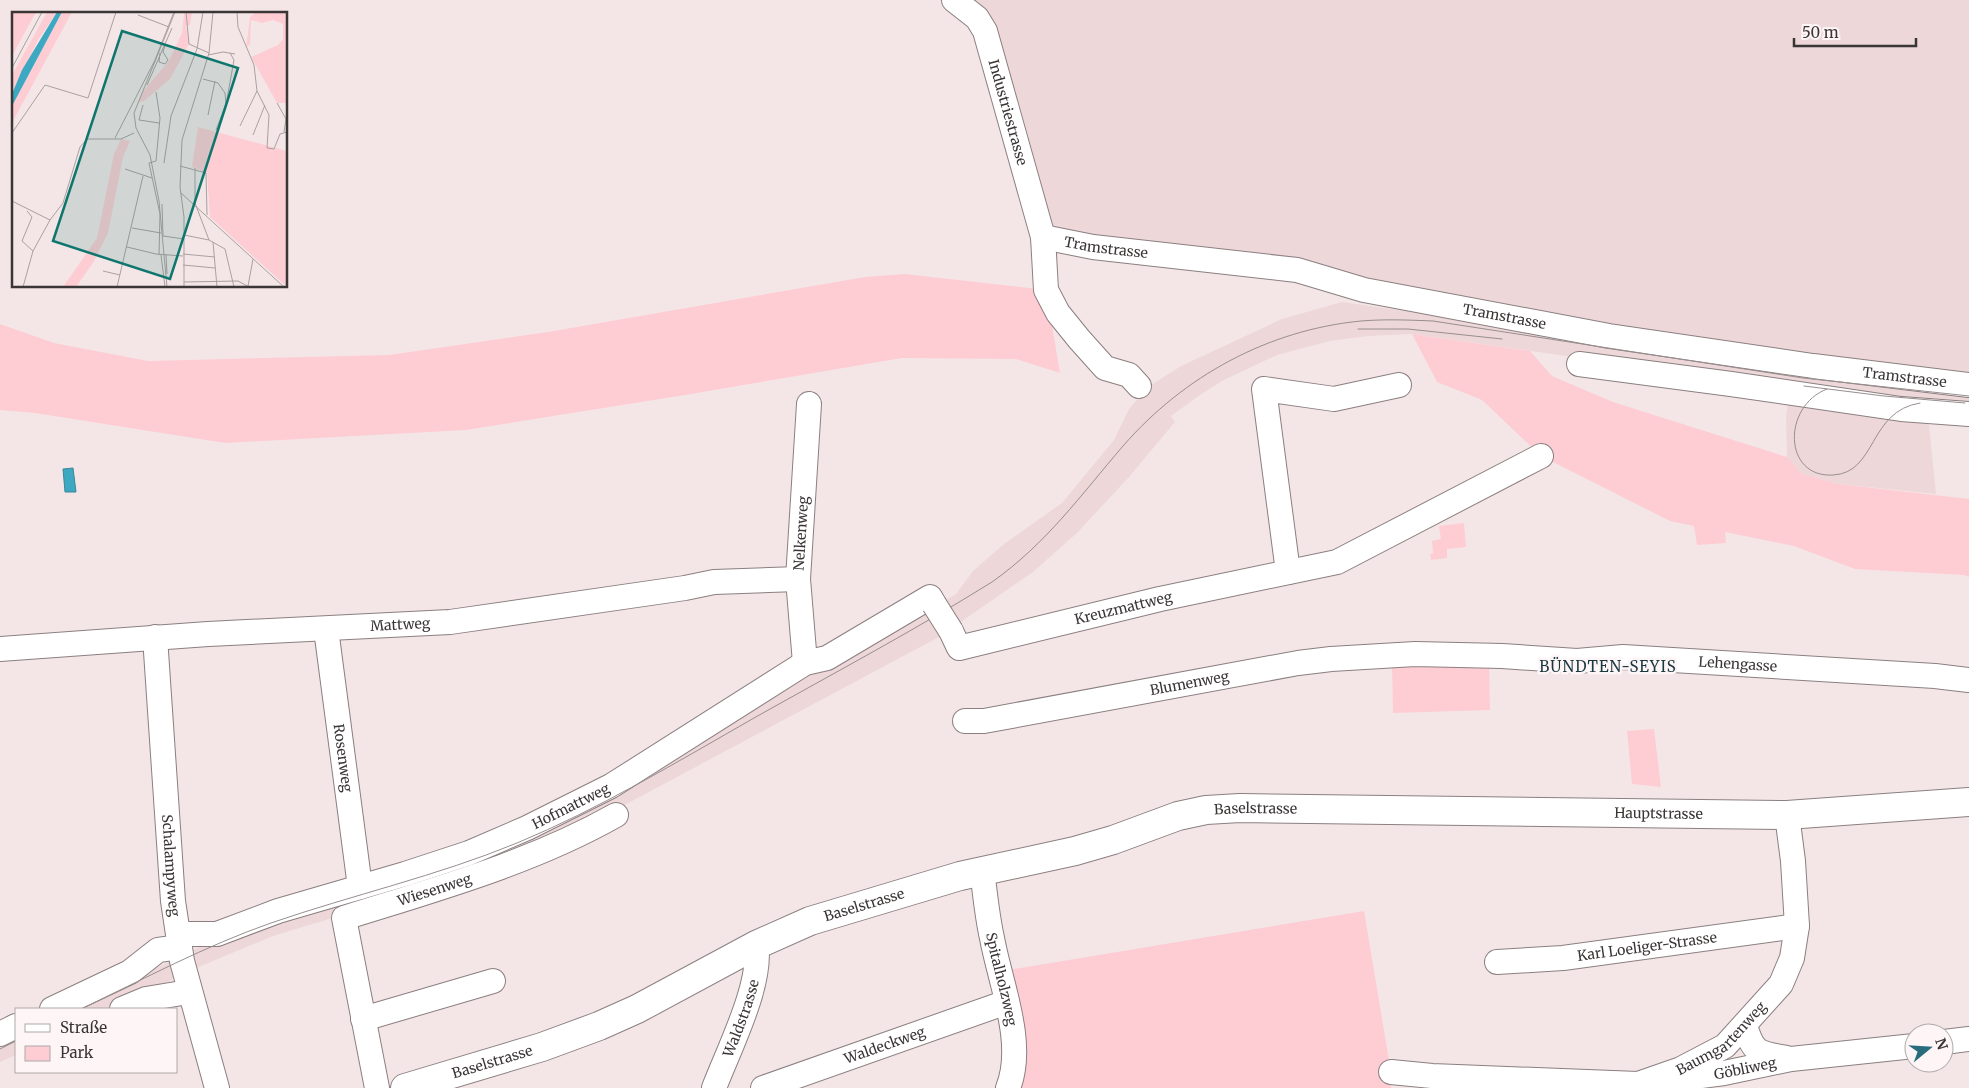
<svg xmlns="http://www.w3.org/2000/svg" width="1969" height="1088" font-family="Merriweather,serif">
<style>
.built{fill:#edd7d9}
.green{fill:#fdcdd3}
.water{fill:#3ca8c1;stroke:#3c8697}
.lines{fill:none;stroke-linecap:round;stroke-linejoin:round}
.minor-casing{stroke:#8b7f80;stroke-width:26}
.major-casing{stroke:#8b7f80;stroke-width:30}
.minor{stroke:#fff;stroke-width:24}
.major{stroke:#fff;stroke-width:28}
.tram{stroke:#988e8f;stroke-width:1}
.minor-bridge-casing{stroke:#8b7f80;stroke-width:26;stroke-linecap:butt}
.minor-bridge{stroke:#fff;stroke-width:24}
.labels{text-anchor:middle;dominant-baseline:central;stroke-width:5;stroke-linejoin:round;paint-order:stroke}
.street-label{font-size:14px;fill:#3b3636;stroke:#fdf5f6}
.neighbourhood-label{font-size:15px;letter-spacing:1px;fill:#183840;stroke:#fdf5f6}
.inset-road{fill:none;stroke:#aaa0a0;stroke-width:1}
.view{fill:#0f766e;fill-opacity:0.15;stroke:#0f766e;stroke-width:2.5}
.inset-edge{fill:none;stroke:#3b3636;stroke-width:2.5}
</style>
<rect width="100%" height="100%" fill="#f4e6e7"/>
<path class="built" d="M 954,0 L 1969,0 L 1969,385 L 1043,237 L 985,31 Z
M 1342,302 L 1969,391 L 1969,409 L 1927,406 L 1936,494 L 1838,484 L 1802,474 L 1787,457 L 1786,419 L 1789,388 L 1412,334 L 1368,336 L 1330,341 L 1277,355 L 1222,381 L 1200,395 L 1171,416 L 1175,422 L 1129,477 L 1078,532 L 1033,572 L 939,637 L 591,823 L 448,883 L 273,936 L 201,966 L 111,1009 L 72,1009 L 199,947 L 269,920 L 427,872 L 795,677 L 918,617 L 956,594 L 973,571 L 1004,544 L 1062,503 L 1114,440 L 1129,409 L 1148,387 L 1181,366 L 1282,319 Z
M 16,1036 L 16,1055 L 0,1062 L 0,1044 Z"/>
<path class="green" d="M 905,274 L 1046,290 L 1060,373 L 1016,359 L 902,358 L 685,395 L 466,430 L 225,443 L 35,413 L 0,410 L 0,324 L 54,343 L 148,361 L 389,355 L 548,332 L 865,277 Z
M 1412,334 L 1530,351 L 1552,376 L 1613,402 L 1787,457 L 1802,474 L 1838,484 L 1969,499 L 1969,577 L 1964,575 L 1855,569 L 1794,546 L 1725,532 L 1726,543 L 1697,545 L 1694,526 L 1670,521 L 1541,456 L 1482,400 L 1437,382 Z
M 1464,523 L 1466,547 L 1447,549 L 1447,558 L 1431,560 L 1430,554 L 1433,553 L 1432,541 L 1441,539 L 1439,526 Z
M 1489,662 L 1490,710 L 1393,713 L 1392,664 Z
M 1654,729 L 1661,787 L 1632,784 L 1627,731 Z
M 1364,911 L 1391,1072 L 1391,1088 L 1015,1088 L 1008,970 Z"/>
<path class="water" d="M 73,468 L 76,492 L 65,492 L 63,469 Z"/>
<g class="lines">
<g class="minor-casing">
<g id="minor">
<path id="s1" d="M 954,0 L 977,18 L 985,31 L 1043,237 L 1046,290 L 1058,313 L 1079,339 L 1105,368 L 1129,375 L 1139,386"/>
<path id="s2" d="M 1043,237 L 1093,247 L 1297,270 L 1364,290 L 1609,336 L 1813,366 L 1969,385"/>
<path d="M 1579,364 L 1731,384 L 1901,409 L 1969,414"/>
<path d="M 1288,572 L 1264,389 L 1334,399 L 1399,385"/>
<path id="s3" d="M 326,629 L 360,887"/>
<path id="s4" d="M 951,631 L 959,648 L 1160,599 L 1337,562 L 1541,456"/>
<path id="s5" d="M 155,637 L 173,901 L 182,961 L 217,1088"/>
<path id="s6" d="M 0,649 L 208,634 L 450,622 L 685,588 L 714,582 L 798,579"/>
<path id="s7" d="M 805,663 L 798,579 L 809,404"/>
<path id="s8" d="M 965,721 L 984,721 L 1298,663 L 1331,659 L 1415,654 L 1502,656 L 1577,661 L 1623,657 L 1935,676 L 1969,680"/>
<path id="s9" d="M 982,870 C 985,893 987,916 992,938 C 1000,983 1026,1043 1008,1088"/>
<path id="s10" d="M 178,934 L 217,934 L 278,911 L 405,874 L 469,853 L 527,828 L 611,786 L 805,663 L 827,658 L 930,597 L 934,604"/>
<path id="s11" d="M 1497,962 L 1563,958 L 1797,926"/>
<path d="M 52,1009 L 130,972 L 158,950 L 180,947"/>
<path d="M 122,1009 L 146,999 L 182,993 L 189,990"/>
<path d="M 363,1019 L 493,981"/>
<path d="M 1745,1025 C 1753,1054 1759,1053 1787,1058"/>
<path d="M 0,1034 L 16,1026"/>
<path d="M 1944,1042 L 1969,1039"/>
<path id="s12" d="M 1391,1072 L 1432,1076 L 1638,1084 L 1681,1069 L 1725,1046 L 1781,984 L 1792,958 L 1797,926 L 1793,861 L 1787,815"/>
<path id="s13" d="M 1672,1080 L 1724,1073 L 1791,1059 L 1914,1046"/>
<path id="s14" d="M 377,1088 L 344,918 C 436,889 531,863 616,815"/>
<path id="s15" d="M 714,1088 C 728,1051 763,983 756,945"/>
<path id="s16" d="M 763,1088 L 1007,1002"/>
</g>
</g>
<g class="major-casing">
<g id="major">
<path id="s17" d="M 405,1088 L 542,1047 L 599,1026 L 637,1009 L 756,945 L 810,921 L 960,876 L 1075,851 L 1113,840 L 1178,816 L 1206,810 L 1240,808 L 1787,815 L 1969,802"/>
</g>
</g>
<use href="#minor" class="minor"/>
<use href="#major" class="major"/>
<path class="tram" d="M 1358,329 L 1408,329 L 1502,339
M 1804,386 L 1884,396 L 1965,403
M 1827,389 C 1782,406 1783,478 1833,475 C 1877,473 1868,411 1920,403
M 81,1009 C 144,979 205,946 271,923 C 352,895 437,876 517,843 C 599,809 677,762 754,718 C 834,673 915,630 992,582 C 1047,543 1080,496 1123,446 C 1184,376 1268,330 1361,321 C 1385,319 1409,320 1433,321 L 1803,378 L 1969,396
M 0,1049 L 16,1041"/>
<g class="minor-bridge-casing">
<path id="minor-bridge" d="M 934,604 L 951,631"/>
</g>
<use href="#minor-bridge" class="minor-bridge"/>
</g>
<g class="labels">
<g class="street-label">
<text stroke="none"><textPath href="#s1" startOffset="129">Industriestrasse</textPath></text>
<text stroke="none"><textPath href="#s2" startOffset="64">Tramstrasse</textPath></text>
<text stroke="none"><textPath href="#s2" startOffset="469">Tramstrasse</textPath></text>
<text stroke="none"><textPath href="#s2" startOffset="874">Tramstrasse</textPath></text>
<text stroke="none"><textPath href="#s7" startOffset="130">Nelkenweg</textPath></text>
<text stroke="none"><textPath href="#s4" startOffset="188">Kreuzmattweg</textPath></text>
<text stroke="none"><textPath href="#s6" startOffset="401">Mattweg</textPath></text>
<text stroke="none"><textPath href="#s8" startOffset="779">Lehengasse</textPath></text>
<text stroke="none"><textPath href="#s8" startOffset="228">Blumenweg</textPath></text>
<text stroke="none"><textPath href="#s3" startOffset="130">Rosenweg</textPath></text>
<text stroke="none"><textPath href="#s10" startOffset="416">Hofmattweg</textPath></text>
<text stroke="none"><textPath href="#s17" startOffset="901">Baselstrasse</textPath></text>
<text stroke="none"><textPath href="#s17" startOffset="1304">Hauptstrasse</textPath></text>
<text stroke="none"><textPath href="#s5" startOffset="229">Schalampyweg</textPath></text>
<text stroke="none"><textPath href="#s14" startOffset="268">Wiesenweg</textPath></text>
<text stroke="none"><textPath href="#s17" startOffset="496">Baselstrasse</textPath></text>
<text stroke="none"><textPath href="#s11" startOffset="151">Karl Loeliger-Strasse</textPath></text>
<text stroke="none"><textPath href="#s9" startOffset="111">Spitalholzweg</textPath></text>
<text stroke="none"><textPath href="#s15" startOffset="75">Waldstrasse</textPath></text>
<text stroke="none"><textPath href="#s12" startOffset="344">Baumgartenweg</textPath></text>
<text stroke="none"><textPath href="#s16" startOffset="129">Waldeckweg</textPath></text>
<text stroke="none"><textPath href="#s17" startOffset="91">Baselstrasse</textPath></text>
<text stroke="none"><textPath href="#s13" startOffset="74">Göbliweg</textPath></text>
</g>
<g class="neighbourhood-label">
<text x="1608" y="666">BÜNDTEN-SEYIS</text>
</g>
</g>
<g transform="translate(12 12)">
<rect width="275" height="275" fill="#f4e6e7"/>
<path d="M 0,0 L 24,0 L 0,44 ZM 35,0 L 45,0 L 26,28 L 0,82 L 0,63 ZM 50,0 L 60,0 L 0,111 L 0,94 ZM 180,0 L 178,13 L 174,14 L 177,32 L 158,67 L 132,89 L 126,90 L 132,78 L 157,49 L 170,21 L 172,2 ZM 244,0 L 275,0 L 275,91 L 265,91 L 239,45 L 266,33 L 271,27 L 271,12 L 261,8 L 250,11 L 239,8 L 238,32 L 234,36 L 238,5 ZM 186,115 L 275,139 L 275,275 L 198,205 L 195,161 L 180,155 ZM 109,127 L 118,129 L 111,145 L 96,221 L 81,251 L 64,275 L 51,275 L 85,226 L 102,142 Z" fill="#fdcdd3"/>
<path d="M 45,0 L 50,0 L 0,94 L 0,82 L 10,58 Z" fill="#3ca8c1"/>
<path class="inset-road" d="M 174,0 L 177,32 L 197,41M 225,0 L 226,15 L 242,53 L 245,79 L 257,103 L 255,136 L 262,137 L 268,122 L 275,120M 126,3 L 157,15M 148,41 L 147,50 L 153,52 L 156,48 L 151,40 L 153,33M 196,43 L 211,40 L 223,42M 0,56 L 30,0M 191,67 L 206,71 L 213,81 L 214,92 L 204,118M 135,73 L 160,16M 144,80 L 148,106 L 144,149 L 137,151 L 148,202 L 147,243M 215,87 L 222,48 L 218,41M 265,91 L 274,107 L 272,120M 131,93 L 127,108 L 147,111M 196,103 L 203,69M 228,114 L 245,79M 0,121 L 33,73 L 76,86 L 104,0M 241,123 L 253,93M 103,126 L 143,48 L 162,0M 152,151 L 159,104 L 185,37 L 191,0M 168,154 L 194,161 L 195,203M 183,156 L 183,191 L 197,228M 113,157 L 140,166M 169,181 L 272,275M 0,189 L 38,208 L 21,239 L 11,275M 150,192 L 151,224 L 172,227M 15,199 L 20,205 L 10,229 L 21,239M 38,208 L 51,191 L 68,135 L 75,127 L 109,127 L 122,121M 120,216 L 149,221M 172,223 L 197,228 L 213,237 L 222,275M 201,230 L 205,275M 115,235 L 144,242 L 171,244M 171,242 L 203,245M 149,243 L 153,275M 154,243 L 155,262M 171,253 L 203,256M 91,259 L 108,263M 172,270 L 226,269 L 237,275M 236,274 L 241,247M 105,275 L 131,164M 155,275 L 147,189 L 138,143 L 124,116 L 122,101 L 163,0M 172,275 L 172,205 L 168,175 L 170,128 L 197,41 L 201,0"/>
<path class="view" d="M 110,19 L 226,56 L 158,267 L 41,229 Z"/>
<rect width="275" height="275" class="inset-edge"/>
</g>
<rect x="15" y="1008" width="162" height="65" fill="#fdf5f6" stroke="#afa9a9"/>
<rect x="25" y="1024" width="25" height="8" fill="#ffffff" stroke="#afa9a9"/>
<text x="60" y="1033" font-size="15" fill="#3b3636">Straße</text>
<rect x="25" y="1046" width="25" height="15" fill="#fdcdd3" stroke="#afa9a9"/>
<text x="60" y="1058" font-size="15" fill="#3b3636">Park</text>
<g transform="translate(1929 1048) rotate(72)"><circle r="24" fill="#fdf5f6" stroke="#afa9a9"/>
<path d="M0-4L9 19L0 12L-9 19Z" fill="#296d7d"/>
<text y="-8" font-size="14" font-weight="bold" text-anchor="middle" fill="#3b3636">N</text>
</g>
<path d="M1794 38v8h122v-8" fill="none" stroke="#3b3636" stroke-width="2.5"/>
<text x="1802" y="38" font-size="15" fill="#3b3636" stroke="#fdf5f6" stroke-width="4" paint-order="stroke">50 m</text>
</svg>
